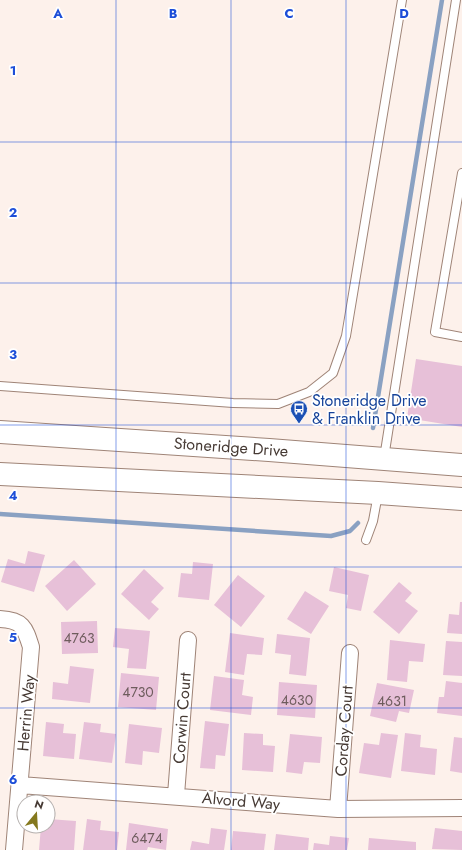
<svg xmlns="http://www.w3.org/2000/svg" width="462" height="850" font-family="Jost,sans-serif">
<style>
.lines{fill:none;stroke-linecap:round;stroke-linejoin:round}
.stream{stroke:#8aa1c2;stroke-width:4.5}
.building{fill:#e7c0d8}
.lane-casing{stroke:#9f8477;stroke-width:10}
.street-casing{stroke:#9f8477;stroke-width:18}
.secondary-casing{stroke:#9f8477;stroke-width:24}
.lane{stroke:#fff;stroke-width:8}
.street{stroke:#fff;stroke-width:16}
.secondary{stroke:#fff;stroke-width:22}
.grid{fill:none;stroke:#1d4ed8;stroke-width:1;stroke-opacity:0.55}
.labels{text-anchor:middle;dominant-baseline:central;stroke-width:3.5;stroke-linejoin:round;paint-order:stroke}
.number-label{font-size:14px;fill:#6e5c5d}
.transit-label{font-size:16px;fill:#164399;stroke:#fff;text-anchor:start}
.street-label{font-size:16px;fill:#463a34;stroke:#fff}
.grid-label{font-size:13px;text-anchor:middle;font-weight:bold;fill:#1d4ed8;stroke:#fff;stroke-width:3.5;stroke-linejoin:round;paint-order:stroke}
</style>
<rect width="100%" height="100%" fill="#fdf1eb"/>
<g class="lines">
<path class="stream" d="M 373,428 L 442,0
M 0,514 L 331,536 L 350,531 L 358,523"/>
</g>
<path class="building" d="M 416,359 L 462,366 L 462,427 L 407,418 Z
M 28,551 L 45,555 L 34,592 L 1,582 L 8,559 L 25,564 Z
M 74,560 L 96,584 L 67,611 L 45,586 Z
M 193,562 L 213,564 L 209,600 L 178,597 L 181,573 L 192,574 Z
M 334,567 L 369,575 L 361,611 L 346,608 L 348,595 L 329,591 Z
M 144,569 L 164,588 L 151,602 L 159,609 L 149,620 L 121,594 Z
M 238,575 L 265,596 L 241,627 L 214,605 Z
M 399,582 L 412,593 L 405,601 L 418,611 L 399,634 L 373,612 Z
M 305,591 L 329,606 L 311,634 L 287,619 Z
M 460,602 L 462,602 L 462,634 L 447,633 L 449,614 L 459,615 Z
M 97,621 L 98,653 L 62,654 L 61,622 Z
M 115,628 L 150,631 L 146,669 L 127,668 L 129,649 L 113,647 Z
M 230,633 L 264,638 L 262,655 L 247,654 L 244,675 L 225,672 Z
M 277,634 L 310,638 L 306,676 L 289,674 L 291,655 L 275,653 Z
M 390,640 L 425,644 L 423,662 L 409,661 L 407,682 L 387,680 Z
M 446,641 L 462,642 L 462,676 L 443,675 Z
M 70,666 L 94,669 L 90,703 L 52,699 L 53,682 L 68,684 Z
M 121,673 L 159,677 L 156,710 L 118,707 Z
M 214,676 L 244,680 L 242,695 L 253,697 L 251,715 L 210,710 Z
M 446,681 L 462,683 L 462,716 L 437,713 L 439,697 L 444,697 Z
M 279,682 L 317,685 L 315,718 L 277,715 Z
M 377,683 L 414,690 L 409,713 L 399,711 L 396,722 L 370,716 Z
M 205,721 L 229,724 L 225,756 L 216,755 L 215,769 L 200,768 Z
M 46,722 L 64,724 L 63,733 L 76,734 L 74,759 L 43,756 Z
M 84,722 L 101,724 L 100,732 L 116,734 L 112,763 L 79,759 Z
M 129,724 L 162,728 L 159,753 L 143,751 L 142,765 L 125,763 Z
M 244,733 L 263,734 L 263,745 L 275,746 L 273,772 L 242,770 Z
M 381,733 L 398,735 L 391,778 L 359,773 L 364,743 L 379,745 Z
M 405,733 L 421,735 L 420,747 L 437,749 L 435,775 L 401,771 Z
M 290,734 L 322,737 L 320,763 L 304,762 L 302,774 L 286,772 Z
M 454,737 L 462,738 L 462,773 L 450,771 Z
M 48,819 L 76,821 L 74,850 L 39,850 L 41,826 L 48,826 Z
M 87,819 L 101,821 L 100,830 L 119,832 L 117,850 L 83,850 Z
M 129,823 L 168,829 L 166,850 L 148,847 L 147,850 L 126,850 Z
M 211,828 L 227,830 L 224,850 L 190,850 L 192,841 L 209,844 Z
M 435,828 L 462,831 L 462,850 L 432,849 Z
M 233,831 L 266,834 L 264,850 L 231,850 Z
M 276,834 L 309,838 L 308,850 L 274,850 Z
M 330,836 L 349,838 L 347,850 L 313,850 L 314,843 L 329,845 Z
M 369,838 L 416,842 L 416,850 L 368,850 Z"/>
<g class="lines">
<g class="lane-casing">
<path id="lane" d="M 462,173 L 435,332 L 462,337
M 0,386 L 233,403 L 278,404 L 309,392 L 333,373 L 346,336 L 402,0
M 384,458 L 456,0
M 366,540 L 373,521 L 378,494"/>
</g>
<g class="street-casing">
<path id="street" d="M 0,619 C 23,620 25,628 31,647 L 14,850
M 20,785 L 338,809 L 462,808
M 176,795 L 188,640
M 338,809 L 350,653"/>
</g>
<g class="secondary-casing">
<path id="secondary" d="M 0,432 L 269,450 L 462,465
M 0,474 L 378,493 L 462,499"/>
</g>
<use href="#lane" class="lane"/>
<use href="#street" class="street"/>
<use href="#secondary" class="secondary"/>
</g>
<path class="grid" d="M 116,0 L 116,850M 231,0 L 231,850M 346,0 L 346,850M 0,142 L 462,142M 0,283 L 462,283M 0,425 L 462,425M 0,567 L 462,567M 0,708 L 462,708"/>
<defs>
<g id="bus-pin" transform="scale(0.9)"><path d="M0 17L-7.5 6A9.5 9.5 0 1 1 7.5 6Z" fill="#1a4fb4" stroke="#fff"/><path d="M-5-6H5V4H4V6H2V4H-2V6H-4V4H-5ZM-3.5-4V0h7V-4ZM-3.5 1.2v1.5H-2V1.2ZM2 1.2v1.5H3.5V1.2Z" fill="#fff"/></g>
</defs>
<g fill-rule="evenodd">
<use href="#bus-pin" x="299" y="409"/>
</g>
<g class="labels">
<g class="number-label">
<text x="79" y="638">4763</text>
<text x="138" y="692">4730</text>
<text x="297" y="700">4630</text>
<text x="392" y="701">4631</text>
<text x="147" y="838">6474</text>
</g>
<g class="transit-label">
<text x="312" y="400">Stoneridge Drive<tspan x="312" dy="18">&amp; Franklin Drive</tspan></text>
</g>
<g class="street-label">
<text transform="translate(231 447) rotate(4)">Stoneridge Drive</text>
<text transform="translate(26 713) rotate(-85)">Herrin Way</text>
<text transform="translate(182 718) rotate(-86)">Corwin Court</text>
<text transform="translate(344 731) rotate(-86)">Corday Court</text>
<text transform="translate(241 801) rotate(5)">Alvord Way</text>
</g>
</g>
<g class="grid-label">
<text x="58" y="18">A</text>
<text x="173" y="18">B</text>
<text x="289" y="18">C</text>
<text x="404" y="18">D</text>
<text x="13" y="75">1</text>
<text x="13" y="217">2</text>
<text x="13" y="359">3</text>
<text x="13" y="500">4</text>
<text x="13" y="642">5</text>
<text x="13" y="784">6</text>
</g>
<g transform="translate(36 814) rotate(18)"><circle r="19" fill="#ffffff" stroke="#b5b0ae"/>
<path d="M0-3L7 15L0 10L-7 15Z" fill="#85791e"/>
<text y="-6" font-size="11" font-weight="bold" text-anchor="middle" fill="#463a34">N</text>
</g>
</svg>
